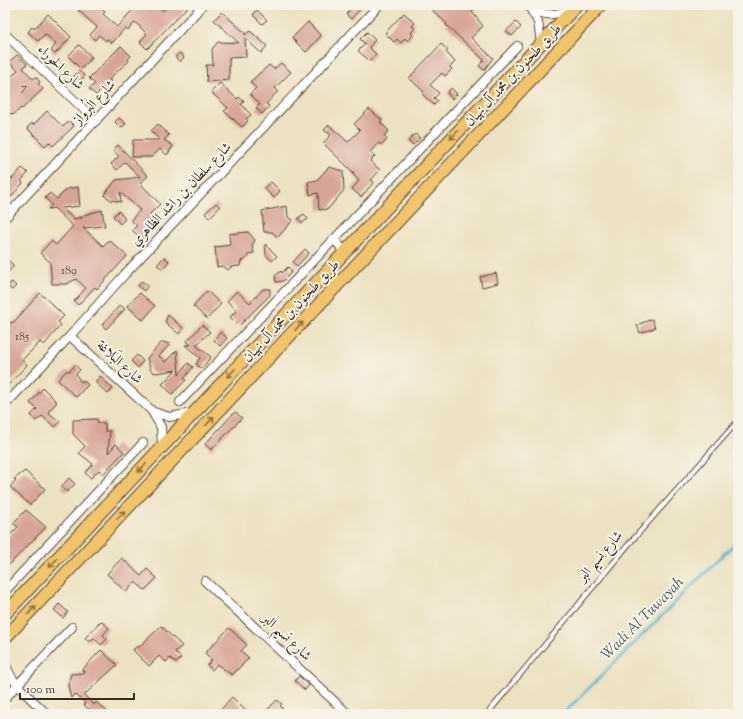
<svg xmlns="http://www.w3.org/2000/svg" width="743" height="719" font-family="'Sorts Mill Goudy',Amiri,serif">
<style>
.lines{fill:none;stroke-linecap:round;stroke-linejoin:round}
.stream{stroke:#53b6d1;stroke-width:2.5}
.building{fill:#d7a497}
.lane-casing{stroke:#564536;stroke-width:6}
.street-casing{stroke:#564536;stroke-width:10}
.primary-casing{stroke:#564536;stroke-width:14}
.lane{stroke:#fff;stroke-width:4}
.street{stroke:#fff;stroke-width:8}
.primary{stroke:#f1c36a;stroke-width:12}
.oneway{stroke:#8d6f40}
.labels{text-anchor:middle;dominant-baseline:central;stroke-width:4;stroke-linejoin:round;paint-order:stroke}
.number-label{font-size:12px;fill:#62483c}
.street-label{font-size:14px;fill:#3b2a1e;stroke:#f7f3e8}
.water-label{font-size:15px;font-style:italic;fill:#435b5d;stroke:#f7f3e8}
</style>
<rect width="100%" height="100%" fill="#f7f3e8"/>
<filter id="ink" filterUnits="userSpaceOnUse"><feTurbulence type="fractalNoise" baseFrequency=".025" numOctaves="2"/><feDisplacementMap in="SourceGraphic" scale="8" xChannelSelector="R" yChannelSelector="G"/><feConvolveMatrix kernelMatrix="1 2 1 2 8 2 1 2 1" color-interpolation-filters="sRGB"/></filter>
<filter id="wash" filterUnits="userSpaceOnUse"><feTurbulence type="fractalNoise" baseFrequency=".012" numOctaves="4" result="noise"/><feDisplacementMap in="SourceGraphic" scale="16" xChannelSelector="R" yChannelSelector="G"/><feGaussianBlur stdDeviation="0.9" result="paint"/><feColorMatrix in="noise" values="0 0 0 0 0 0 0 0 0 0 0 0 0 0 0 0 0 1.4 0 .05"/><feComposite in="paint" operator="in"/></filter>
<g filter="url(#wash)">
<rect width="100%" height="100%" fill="#ece1c0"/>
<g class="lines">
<path class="stream" d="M 563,714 L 738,540"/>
</g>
<g id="blocks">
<path class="building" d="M 82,5 L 97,5 L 105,12 L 103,14 L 117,27 L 137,5 L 144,5 L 151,11 L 156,5 L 163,11 L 169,5 L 189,5 L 147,49 L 140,42 L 147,34 L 135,22 L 128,30 L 125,28 L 112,43 L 107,39 L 106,41 L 99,35 L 95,40 L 90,35 L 97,27 L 78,10 Z
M 355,5 L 364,5 L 351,19 L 346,14 Z
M 427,5 L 479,5 L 472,12 L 483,26 L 471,38 L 493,58 L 484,70 L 479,66 L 484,60 L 446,25 L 447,24 Z
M 257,10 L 267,20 L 262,24 L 253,15 Z
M 222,12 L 245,33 L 245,35 L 250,31 L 267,46 L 261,53 L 245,38 L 246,57 L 229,58 L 229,80 L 207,82 L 206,65 L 213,65 L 212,49 L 218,42 L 239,43 L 214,20 Z
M 404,13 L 415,23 L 412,26 L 415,28 L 411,33 L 413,35 L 408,41 L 405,38 L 401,43 L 397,39 L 394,42 L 385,33 Z
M 48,14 L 71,37 L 55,54 L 51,51 L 56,44 L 45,34 L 38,41 L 28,32 L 32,27 L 34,29 Z
M 308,22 L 321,36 L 306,52 L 292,38 Z
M 516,22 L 521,27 L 512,36 L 506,31 Z
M 367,32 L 375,40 L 369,47 L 376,54 L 370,61 L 358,51 L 365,44 L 360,39 Z
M 441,44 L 448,50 L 446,52 L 455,62 L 450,67 L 452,69 L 445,76 L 442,73 L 430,85 L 439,93 L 434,98 L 438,101 L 434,105 L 422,94 L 424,92 L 409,78 Z
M 79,45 L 92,57 L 81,69 L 68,56 Z
M 121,46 L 131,56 L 128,59 L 129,61 L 115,73 L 109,80 L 111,81 L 96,95 L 89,89 L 95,84 L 89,78 Z
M 180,53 L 184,57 L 180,62 L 175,57 Z
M 17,55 L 27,64 L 23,68 L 33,79 L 36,77 L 40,82 L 38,84 L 43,89 L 22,109 L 21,108 L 13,115 L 11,113 L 5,120 L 5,83 L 18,70 L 9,62 Z
M 281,63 L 291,72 L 275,88 L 278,91 L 266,104 L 269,106 L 262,114 L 256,108 L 260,104 L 250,94 L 256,88 L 250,82 L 269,65 L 274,69 Z
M 79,71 L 85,76 L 80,81 L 74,76 Z
M 220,83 L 237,99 L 239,97 L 244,102 L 241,104 L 251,115 L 246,119 L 248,121 L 242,127 L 224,111 L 228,108 L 211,92 Z
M 451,88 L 457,94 L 452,99 L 447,93 Z
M 369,109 L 382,120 L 380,122 L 389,131 L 384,136 L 387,139 L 382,145 L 379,143 L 370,152 L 375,156 L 370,161 L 380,170 L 371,180 L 374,182 L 361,197 L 352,189 L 359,181 L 351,172 L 354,173 L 323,143 L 331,135 L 324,130 L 329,125 L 348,142 L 360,130 L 354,124 Z
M 47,111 L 63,127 L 69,121 L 74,126 L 53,146 L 49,142 L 45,146 L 27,128 L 32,123 L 33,125 Z
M 119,118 L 126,124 L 121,128 L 115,122 Z
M 158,124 L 169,135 L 164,140 L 173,146 L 167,155 L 160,149 L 152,157 L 132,157 L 133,140 L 160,140 L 151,131 Z
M 415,134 L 420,138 L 413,145 L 408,141 Z
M 118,145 L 148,176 L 140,183 L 160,204 L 150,214 L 158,222 L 142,239 L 132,230 L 137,226 L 131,220 L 140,210 L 120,192 L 121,202 L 111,200 L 104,195 L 116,180 L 140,177 L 125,162 L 117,170 L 111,164 L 119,156 L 113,150 Z
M 329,167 L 343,171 L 344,190 L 328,209 L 319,210 L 318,193 L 310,195 L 308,182 L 317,180 Z
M 22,168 L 28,173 L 21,181 L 23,183 L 5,204 L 5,193 L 11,187 L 5,182 L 5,173 L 12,179 Z
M 271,182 L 280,191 L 274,198 L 264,188 Z
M 78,187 L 80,206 L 62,208 L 74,219 L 81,217 L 81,219 L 84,215 L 102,210 L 105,226 L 83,228 L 103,246 L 109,240 L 127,256 L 97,289 L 95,287 L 78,305 L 74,301 L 86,288 L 76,279 L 67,284 L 52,284 L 50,262 L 40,253 L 51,241 L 56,245 L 73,226 L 54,208 L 48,209 L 52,205 L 45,198 L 50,193 L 57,199 L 67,189 Z
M 216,203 L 220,207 L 209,218 L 205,213 Z
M 287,206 L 288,217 L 293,220 L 278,237 L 272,232 L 264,232 L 262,211 Z
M 119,211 L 125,219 L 120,224 L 113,216 Z
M 304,214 L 308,219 L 302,223 L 298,218 Z
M 248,232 L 255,240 L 252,246 L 254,253 L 249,254 L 246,259 L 241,261 L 240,266 L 231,267 L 228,270 L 223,266 L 217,267 L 215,247 L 230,245 L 229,234 Z
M 265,244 L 277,256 L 272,261 L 266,255 Z
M 305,249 L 309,253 L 297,266 L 293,262 Z
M 5,257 L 14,266 L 5,275 Z
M 164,257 L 169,261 L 163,269 L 157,265 Z
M 288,267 L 292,271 L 287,277 L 283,281 L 276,282 L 275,276 L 281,271 L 282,273 Z
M 496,273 L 498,283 L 482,287 L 480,277 Z
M 142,281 L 148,286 L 144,291 L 138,286 Z
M 12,282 L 16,286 L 12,290 L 7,286 Z
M 263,289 L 270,289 L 270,295 L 239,326 L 230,317 L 237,310 L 227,301 L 237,291 L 250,303 Z
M 207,291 L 221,304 L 207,319 L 193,306 Z
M 40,293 L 64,316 L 58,322 L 61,325 L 44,345 L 40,342 L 22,360 L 27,365 L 8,385 L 5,382 L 5,345 L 8,342 L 5,340 L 5,324 L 14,322 Z
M 140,293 L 155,306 L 143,320 L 127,306 Z
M 120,305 L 125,309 L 106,329 L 102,325 Z
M 168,315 L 183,328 L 179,334 L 165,322 Z
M 652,319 L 655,328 L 640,333 L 637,325 Z
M 202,325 L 210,332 L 196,345 L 211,357 L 201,369 L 196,364 L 200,358 L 185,345 L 191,345 L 187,341 Z
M 221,332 L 227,338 L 220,346 L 214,340 Z
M 162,342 L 170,344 L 159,356 L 165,362 L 177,350 L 179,375 L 188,363 L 193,367 L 184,379 L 186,380 L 172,394 L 162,384 L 176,370 L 156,373 L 151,371 L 147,358 Z
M 137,355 L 143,361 L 138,368 L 131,361 Z
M 75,365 L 80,370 L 76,374 L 80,381 L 84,381 L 88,385 L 76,397 L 58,380 L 66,371 L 70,371 Z
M 100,376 L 113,389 L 108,394 L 95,382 Z
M 43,388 L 57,402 L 48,412 L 60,422 L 55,427 L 42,416 L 36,421 L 31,415 L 37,409 L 30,403 Z
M 235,412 L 242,418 L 211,450 L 205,444 Z
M 97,419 L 98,423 L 105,423 L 105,431 L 110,431 L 108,453 L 116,444 L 124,452 L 103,474 L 99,470 L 91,478 L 85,473 L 93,464 L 79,453 L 85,446 L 73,434 L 73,420 Z
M 25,471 L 45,489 L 30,505 L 10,487 L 16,480 L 14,479 Z
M 69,478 L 75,484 L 67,492 L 61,487 Z
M 26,510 L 46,527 L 5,569 L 5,540 L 18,527 L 13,523 Z
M 122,558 L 141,576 L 147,569 L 157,578 L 145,590 L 135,582 L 126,592 L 107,574 Z
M 59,604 L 68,612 L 63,618 L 54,610 Z
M 101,621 L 109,628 L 103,635 L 107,639 L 101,645 L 94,638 L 89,642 L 85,638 Z
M 161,626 L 182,646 L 175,652 L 181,658 L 176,663 L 170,658 L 166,662 L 159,656 L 149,666 L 133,650 L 137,646 L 138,648 Z
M 229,628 L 247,645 L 241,651 L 249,658 L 232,675 L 217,664 L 212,670 L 207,665 L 212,660 L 205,653 Z
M 101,650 L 117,665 L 84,695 L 94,705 L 96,702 L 110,714 L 88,714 L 90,710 L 84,705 L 85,703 L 75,694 L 71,698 L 68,686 L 71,674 L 85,673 L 82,670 Z
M 299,676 L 309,685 L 305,690 L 295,681 Z
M 232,697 L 249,714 L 217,714 Z
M 277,700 L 282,704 L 280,706 L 288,714 L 263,714 Z"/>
</g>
</g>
<g filter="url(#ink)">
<use href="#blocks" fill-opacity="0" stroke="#564536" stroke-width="1"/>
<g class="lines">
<g class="lane-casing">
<path id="lane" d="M 487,714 L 629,544 L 738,421"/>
</g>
<g class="street-casing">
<path id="street" d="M 526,5 C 545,17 551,16 571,10
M 531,10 L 538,22 L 541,43
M 5,34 L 96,121
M 5,218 L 203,5
M 334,240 L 341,247 L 342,256
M 70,336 L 151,410 L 161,427 L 162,446
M 180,402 L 517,46
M 5,405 L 70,336 L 125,274 L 379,5
M 154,412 L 169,417 L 193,413
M 205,581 L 348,714
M 5,591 L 143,443
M 5,663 C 12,685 31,698 47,714
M 5,698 L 72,627"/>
</g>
<g class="primary-casing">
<path id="primary" d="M 5,614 L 577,5
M 5,638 L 601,5"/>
</g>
<use href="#lane" class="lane"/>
<use href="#street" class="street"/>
<use href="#primary" class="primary"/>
</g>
<defs><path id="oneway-shaft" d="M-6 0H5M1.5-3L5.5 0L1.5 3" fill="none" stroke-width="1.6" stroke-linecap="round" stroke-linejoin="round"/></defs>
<g class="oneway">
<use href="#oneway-shaft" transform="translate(454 135) rotate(133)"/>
<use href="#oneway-shaft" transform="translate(299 326) rotate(-47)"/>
<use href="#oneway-shaft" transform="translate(231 373) rotate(134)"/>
<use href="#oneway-shaft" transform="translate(210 421) rotate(-47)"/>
<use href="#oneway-shaft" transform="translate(142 468) rotate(133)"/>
<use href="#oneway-shaft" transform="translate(121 515) rotate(-47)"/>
<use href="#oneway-shaft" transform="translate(53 563) rotate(133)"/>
<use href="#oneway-shaft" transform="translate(32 610) rotate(-47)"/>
</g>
</g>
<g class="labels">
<g class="number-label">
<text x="24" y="88">7</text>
<text x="69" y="271">189</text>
<text x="22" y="337">185</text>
</g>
<g class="street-label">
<text transform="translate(60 68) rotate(44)">شارع الحوراء</text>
<text transform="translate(514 76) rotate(-47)">طريق طحنون بن محمد آل نهيان</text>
<text transform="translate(95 103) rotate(-47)">شارع البُرواز</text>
<text transform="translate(182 195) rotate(-46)">شارع سلطان بن راشد الظاهري</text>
<text transform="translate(292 312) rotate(-47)">طريق طحنون بن محمد آل نهيان</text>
<text transform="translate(119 363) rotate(43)">شارع البَلاغة</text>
<text transform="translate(601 557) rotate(-50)">شارع نسيم البر</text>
<text transform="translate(286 638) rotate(43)">شارع نسيم البر</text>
</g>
<g class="water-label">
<text transform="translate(643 619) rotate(-45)">Wadi Al Tuwayah</text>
</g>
</g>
<rect width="743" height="719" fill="none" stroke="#f7f3e8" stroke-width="20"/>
<path d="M20 693v6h114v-6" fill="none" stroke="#3b2a1e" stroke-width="2"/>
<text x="26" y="693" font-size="12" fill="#3b2a1e" stroke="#f7f3e8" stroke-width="3" paint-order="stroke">100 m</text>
</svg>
